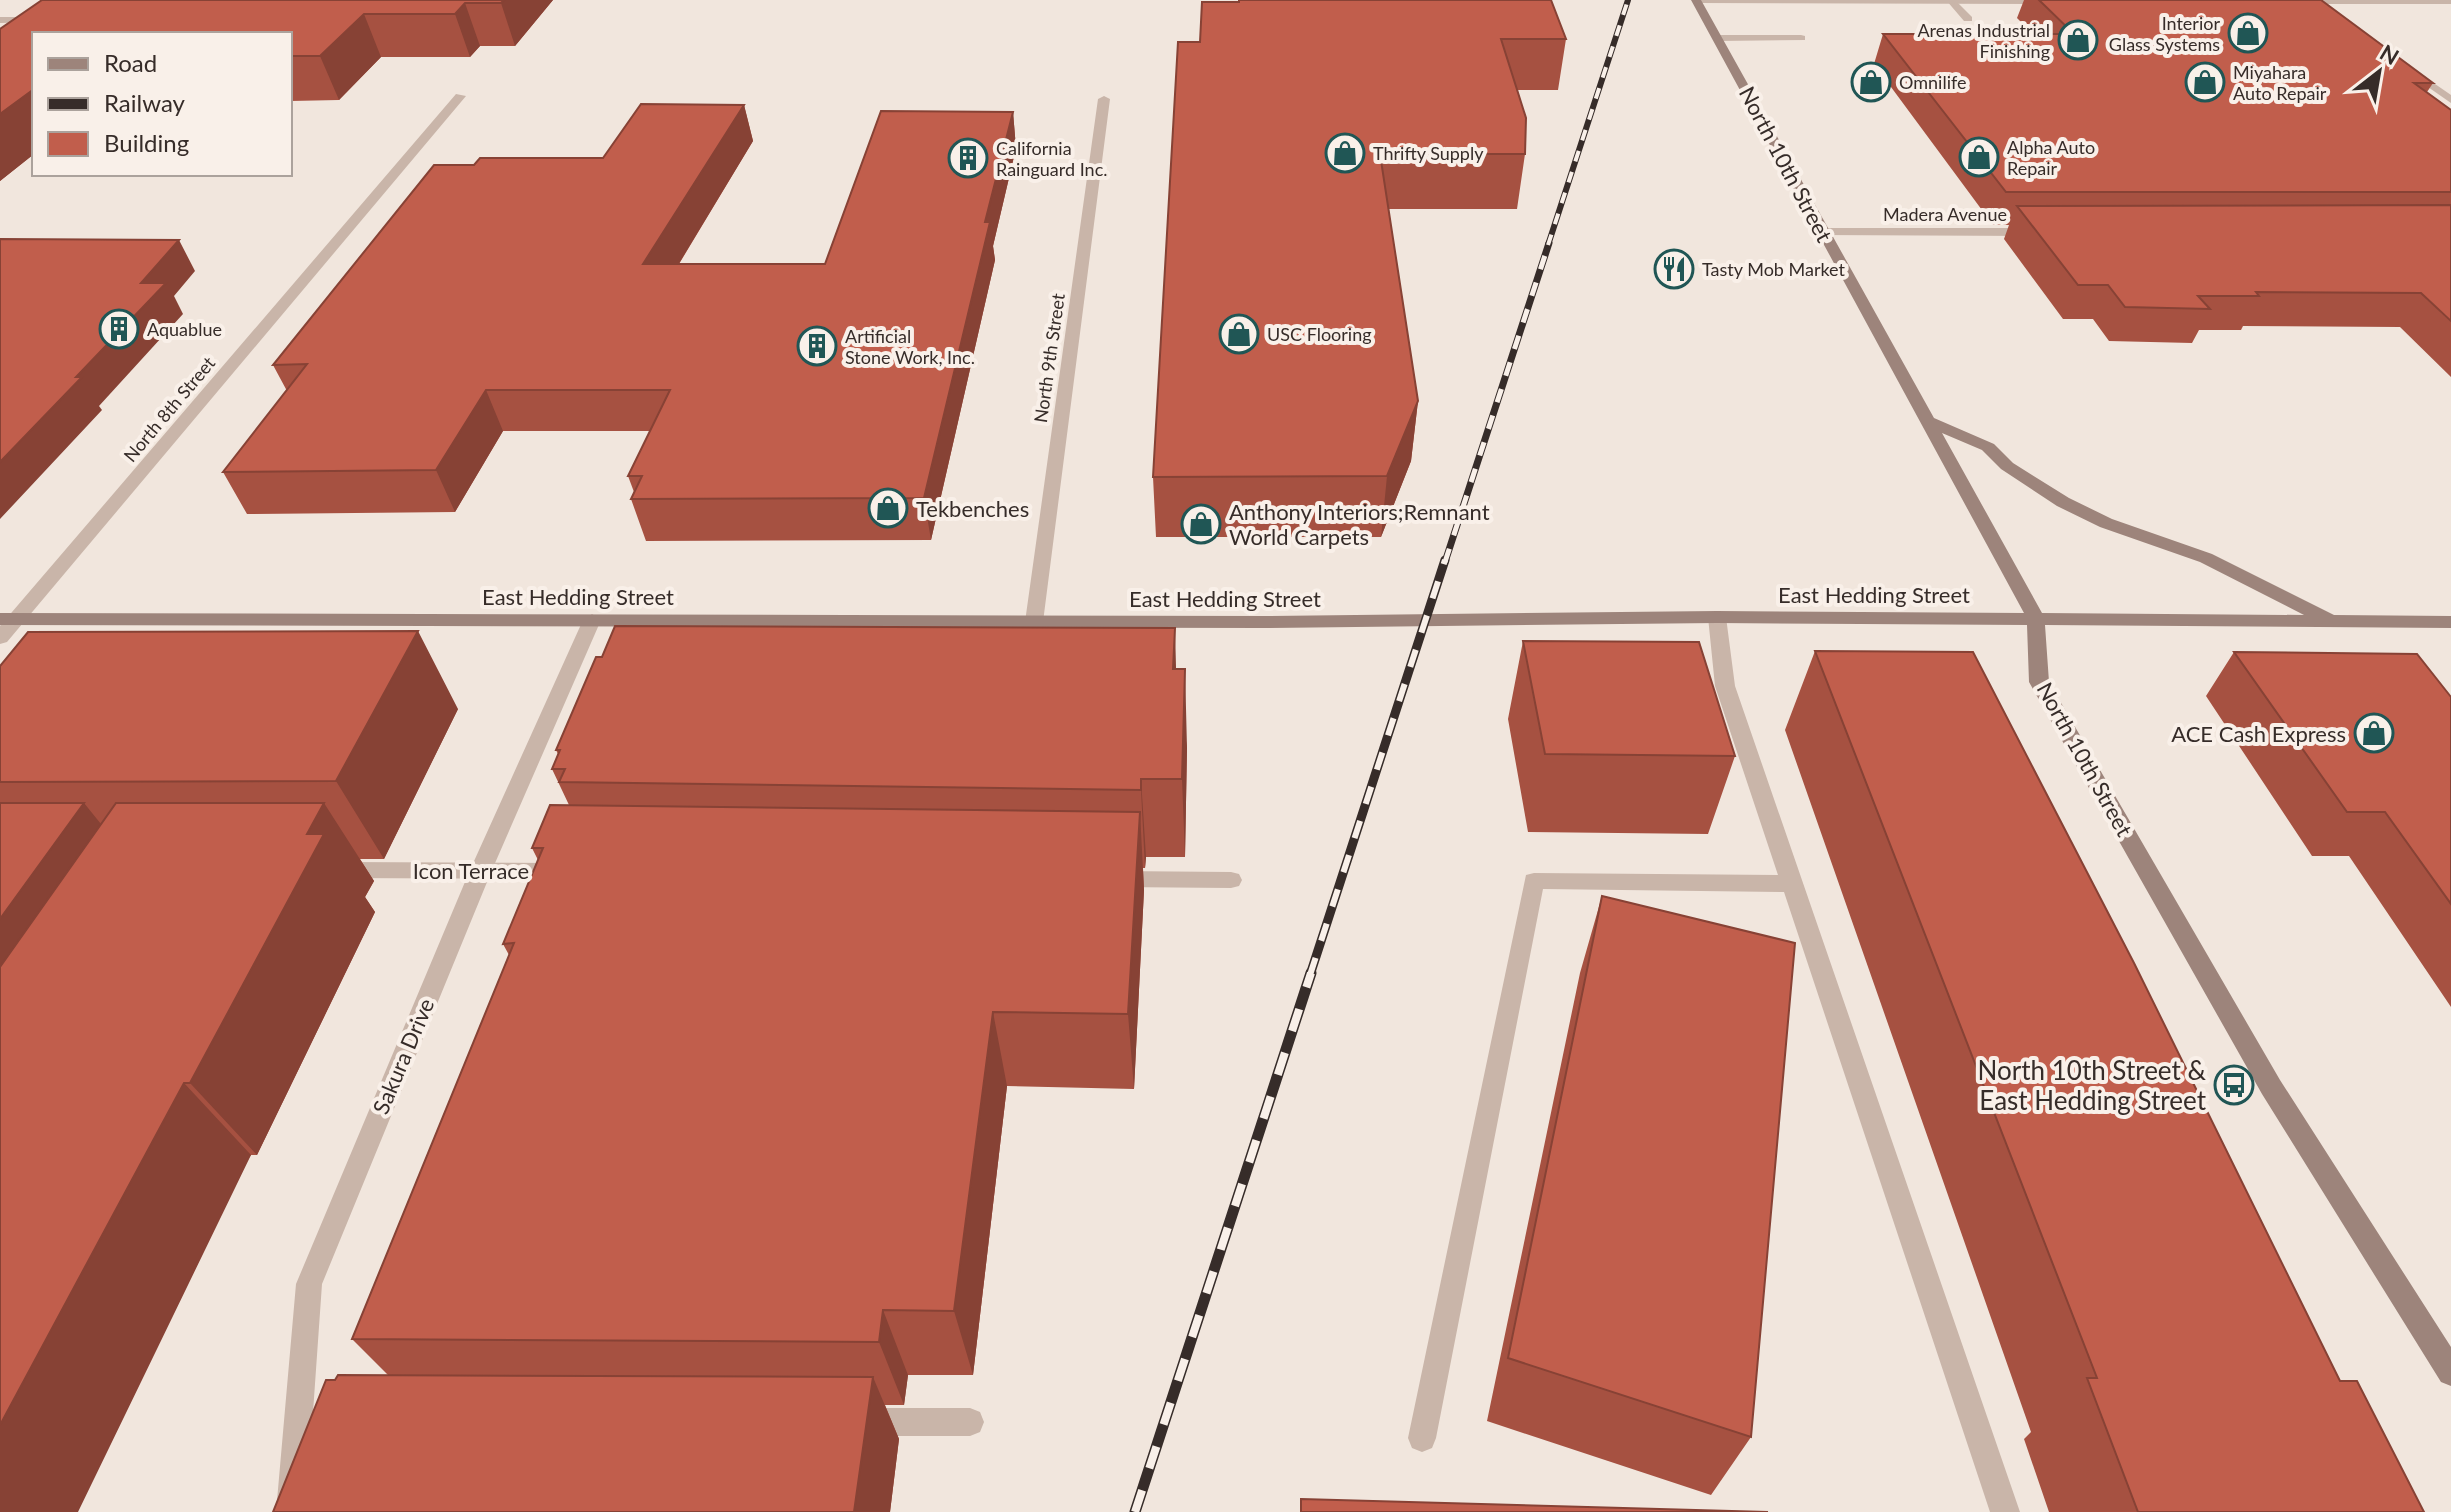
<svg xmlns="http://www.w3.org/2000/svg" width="2451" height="1512" font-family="Lato,sans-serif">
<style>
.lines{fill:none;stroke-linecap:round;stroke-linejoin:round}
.service{fill:#c9b5a9;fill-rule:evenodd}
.minor{fill:#c9b5a9;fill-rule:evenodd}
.tertiary{fill:#c9b5a9;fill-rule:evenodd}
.secondary{fill:#9d847b;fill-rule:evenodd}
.rail-far3-casing{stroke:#362c29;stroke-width:6}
.rail-far2-casing{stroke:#362c29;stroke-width:7}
.rail-far1-casing{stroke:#362c29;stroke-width:9}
.rail-casing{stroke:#362c29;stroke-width:11}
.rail-far3{stroke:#f9f0e9;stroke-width:4;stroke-dasharray:11;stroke-linecap:butt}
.rail-far2{stroke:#f9f0e9;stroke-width:5;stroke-dasharray:14;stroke-linecap:butt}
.rail-far1{stroke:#f9f0e9;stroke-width:6;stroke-dasharray:18;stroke-linecap:butt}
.rail{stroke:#f9f0e9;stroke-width:8;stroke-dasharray:23;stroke-linecap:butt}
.wall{fill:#a65141}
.shaded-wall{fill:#874235}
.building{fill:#c15e4c;stroke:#874235;stroke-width:2}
.labels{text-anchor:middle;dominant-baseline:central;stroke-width:8;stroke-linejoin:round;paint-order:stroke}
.far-poi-label{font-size:18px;fill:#362c29;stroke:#f9f0e9;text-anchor:start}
.far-street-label{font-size:18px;fill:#362c29;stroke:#f9f0e9}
.street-label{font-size:22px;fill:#362c29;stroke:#f9f0e9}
.poi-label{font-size:22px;fill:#362c29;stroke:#f9f0e9;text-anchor:start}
.near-poi-label{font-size:26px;fill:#362c29;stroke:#f9f0e9;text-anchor:end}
</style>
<rect width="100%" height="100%" fill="#f1e6dd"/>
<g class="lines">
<path class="service" d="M 63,0 L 75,0 L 45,22 L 0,23 L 0,17 L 39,17 Z
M 1946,0 L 1955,0 L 1972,17 L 1972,21 L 1964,21 Z
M 1801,35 L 1805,36 L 1805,40 L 1718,41 L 1713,38 L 1718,35 Z
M 1717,611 L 1726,617 L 1735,686 L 2020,1512 L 1990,1512 L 1784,892 L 1543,889 L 1436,1438 L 1432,1448 L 1422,1452 L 1412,1448 L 1408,1438 L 1526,875 L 1534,873 L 1778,875 L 1715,686 L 1708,617 Z
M 340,862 L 560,863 L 568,865 L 571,871 L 568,877 L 560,879 L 340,878 L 332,876 L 329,870 L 332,864 Z
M 1116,871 L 1231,872 L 1239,874 L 1242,880 L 1239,886 L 1231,888 L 1116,887 L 1108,885 L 1105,879 L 1108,873 Z
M 866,1408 L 970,1408 L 980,1412 L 984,1422 L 980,1432 L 970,1436 L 866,1436 L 856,1432 L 852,1422 L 856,1412 Z"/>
<path class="minor" d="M 1692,0 L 2053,0 L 2054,1 L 2049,4 L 1697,3 Z
M 2293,0 L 2451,0 L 2451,4 L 2297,4 Z
M 456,94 L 466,96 L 7,642 L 0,644 L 0,626 Z
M 1104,96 L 1110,99 L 1043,622 L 1034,628 L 1025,622 L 1098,99 Z
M 592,614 L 601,620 L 492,870 L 322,1284 L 306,1512 L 276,1512 L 296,1284 L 470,870 L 583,620 Z"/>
<path class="tertiary" d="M 2409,66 L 2451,95 L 2451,103 L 2405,71 L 2403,69 Z
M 1823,228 L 2031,228 L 2038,232 L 2031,236 L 1818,235 L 1818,229 Z"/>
<path class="secondary" d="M 1691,0 L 1701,0 L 1934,418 L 1994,444 L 2013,463 L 2069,498 L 2112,519 L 2212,554 L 2334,615 L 2451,616 L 2451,628 L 2045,625 L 2049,682 L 2280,1080 L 2451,1347 L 2451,1386 L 2441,1382 L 2262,1094 L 2029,682 L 2027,625 L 1717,623 L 1262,628 L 0,625 L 0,613 L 1262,616 L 1717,611 L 2024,613 ZM 1942,433 L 1982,450 L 2001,469 L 2057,506 L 2100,527 L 2200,562 L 2304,615 L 2042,613 Z"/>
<g class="rail-far3-casing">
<path id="rail-far3" d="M 1548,245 L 1628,0"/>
</g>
<g class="rail-far2-casing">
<path id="rail-far2" d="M 1445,562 L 1549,243"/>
</g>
<g class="rail-far1-casing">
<path id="rail-far1" d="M 1310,975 L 1445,560"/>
</g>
<g class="rail-casing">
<path id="rail" d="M 1135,1512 L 1311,973"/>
</g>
<use href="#rail-far3" class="rail-far3"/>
<use href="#rail-far2" class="rail-far2"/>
<use href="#rail-far1" class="rail-far1"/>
<use href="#rail" class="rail"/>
</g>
<path class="wall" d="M 42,0 L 553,0 L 515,46 L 480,46 L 470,57 L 381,57 L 339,100 L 290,101 L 290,34 L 34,34 L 34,154 L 0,181 L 0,29 Z
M 1238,0 L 1551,0 L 1566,39 L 1558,90 L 1517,90 L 1525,154 L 1517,209 L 1388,209 L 1418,401 L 1411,461 L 1381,537 L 1156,537 L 1153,477 L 1200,42 L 1238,2 Z
M 2024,0 L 2321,0 L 2433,83 L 2427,92 L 2451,110 L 2451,377 L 2400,327 L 2243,326 L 2241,330 L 2199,330 L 2192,343 L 2109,341 L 2093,319 L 2063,319 L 2004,239 L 2009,225 L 1993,225 L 1874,64 L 1883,34 L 2033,34 L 2017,18 Z
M 744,105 L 753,141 L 679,264 L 825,264 L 1013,112 L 1016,148 L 993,246 L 995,260 L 931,540 L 646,541 L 631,499 L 634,492 L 628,476 L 650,431 L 503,431 L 455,512 L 247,514 L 223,472 L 287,391 L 273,365 L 474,165 L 603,158 Z
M 1523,641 L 1735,756 L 1708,834 L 1528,832 L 1508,719 Z
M 1815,651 L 2340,1381 L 2424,1512 L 2049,1512 L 2024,1439 L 2031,1432 L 1785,730 Z
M 2234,652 L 2451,697 L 2451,1007 L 2349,856 L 2312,856 L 2206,696 Z
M 0,666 L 458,709 L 384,859 L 360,859 L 374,881 L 365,897 L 375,912 L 257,1155 L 251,1155 L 0,1512 Z
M 1176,669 L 1187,748 L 1185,857 L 1146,857 L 1145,868 L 1143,868 L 1144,890 L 1134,1089 L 1007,1086 L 973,1375 L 908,1375 L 904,1405 L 885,1405 L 899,1439 L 890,1512 L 273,1512 L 335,1380 L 388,1375 L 352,1339 L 509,955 L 503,944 L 538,860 L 532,848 L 569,805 L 552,769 L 558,754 L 556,750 Z
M 1602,896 L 1751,1437 L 1711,1495 L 1487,1421 L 1580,973 Z"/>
<path class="shaded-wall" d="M 504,0 L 553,0 L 515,46 L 501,3 Z
M 465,3 L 480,46 L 470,57 L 455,14 Z
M 364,14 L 381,57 L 339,100 L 320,56 Z
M 34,89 L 34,154 L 0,181 L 0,114 Z
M 744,105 L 753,141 L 655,303 L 643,264 Z
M 1013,112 L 1016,148 L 993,246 L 995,260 L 931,540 L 924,498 L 985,222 Z
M 179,240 L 195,271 L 174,296 L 183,314 L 99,406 L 102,410 L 0,519 L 0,462 L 76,377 L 141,283 Z
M 486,390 L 503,431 L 455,512 L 436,470 Z
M 1418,401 L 1411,461 L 1381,537 L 1387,476 Z
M 1175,628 L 1177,706 L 1173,669 Z
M 418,631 L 458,709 L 384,859 L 336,781 Z
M 1185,669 L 1187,748 L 1185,857 L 1182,779 Z
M 1141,779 L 1146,857 L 1145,868 L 1141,790 Z
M 84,803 L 147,881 L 0,1105 L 0,919 Z
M 324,803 L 374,881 L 365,897 L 375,912 L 257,1155 L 190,1083 L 307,834 Z
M 1140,812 L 1144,890 L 1134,1089 L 1128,1014 Z
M 993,1012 L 1007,1086 L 973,1375 L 954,1311 Z
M 184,1083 L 251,1155 L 78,1512 L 0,1512 L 0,1425 Z
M 883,1310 L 908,1375 L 904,1405 L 879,1342 Z
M 873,1377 L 899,1439 L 890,1512 L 854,1512 Z"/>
<path class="building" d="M 42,0 L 504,0 L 501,3 L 465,3 L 455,14 L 364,14 L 320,56 L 290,56 L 290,34 L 34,34 L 34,89 L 0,114 L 0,29 Z
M 1239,0 L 1551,0 L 1566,39 L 1501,39 L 1526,118 L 1525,154 L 1380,154 L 1418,401 L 1387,476 L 1153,477 L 1178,42 L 1200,42 L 1202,2 L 1239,2 Z
M 2039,0 L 2321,0 L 2433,83 L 2414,83 L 2451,110 L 2451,192 L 2006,192 L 1883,34 L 2074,34 Z
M 641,104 L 744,105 L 643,264 L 825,264 L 881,111 L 1013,112 L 985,222 L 990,222 L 924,498 L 631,499 L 642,476 L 628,476 L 670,390 L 486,390 L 436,470 L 223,472 L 307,364 L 273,365 L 434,165 L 474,165 L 480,158 L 603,158 Z
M 2451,205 L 2451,321 L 2421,293 L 2256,292 L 2259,296 L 2198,296 L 2210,309 L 2125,307 L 2108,285 L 2078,285 L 2017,206 Z
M 0,239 L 179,240 L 141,283 L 166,283 L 76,377 L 82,377 L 0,462 Z
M 615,626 L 1175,628 L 1173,669 L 1185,669 L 1182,779 L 1141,779 L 1141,790 L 559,782 L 565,769 L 552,769 L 560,750 L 556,750 L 596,657 L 602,657 Z
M 418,631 L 336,781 L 0,782 L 0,666 L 28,632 Z
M 1523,641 L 1699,642 L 1735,756 L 1545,754 Z
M 1815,651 L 1973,652 L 2134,963 L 2340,1381 L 2357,1381 L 2424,1512 L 2138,1512 L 2087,1378 L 2097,1378 Z
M 2234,652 L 2417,654 L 2451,697 L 2451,904 L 2385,812 L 2347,812 Z
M 0,803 L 84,803 L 0,919 Z
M 116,803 L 324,803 L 307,834 L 324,834 L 190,1083 L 184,1083 L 0,1425 L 0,967 Z
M 550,805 L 1140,812 L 1128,1014 L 993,1012 L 954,1311 L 883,1310 L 879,1342 L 352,1339 L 514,943 L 503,944 L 543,848 L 532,848 Z
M 1602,896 L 1795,943 L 1751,1437 L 1508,1358 Z
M 338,1375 L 873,1377 L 854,1512 L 273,1512 L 326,1380 L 335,1380 Z
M 1301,1499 L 1768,1512 L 1301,1512 Z"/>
<defs>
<g id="shop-ring" transform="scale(2)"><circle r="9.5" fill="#f9f0e9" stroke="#205655" stroke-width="1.5"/><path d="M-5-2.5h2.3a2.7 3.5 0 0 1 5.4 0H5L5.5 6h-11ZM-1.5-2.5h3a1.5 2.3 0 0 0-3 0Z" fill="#205655"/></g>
<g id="building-ring" transform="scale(2)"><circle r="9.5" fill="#f9f0e9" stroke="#205655" stroke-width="1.5"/><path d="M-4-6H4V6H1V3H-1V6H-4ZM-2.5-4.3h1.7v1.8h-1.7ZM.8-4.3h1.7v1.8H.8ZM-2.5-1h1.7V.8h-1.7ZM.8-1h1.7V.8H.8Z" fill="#205655"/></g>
<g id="restaurant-ring" transform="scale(2)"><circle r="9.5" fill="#f9f0e9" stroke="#205655" stroke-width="1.5"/><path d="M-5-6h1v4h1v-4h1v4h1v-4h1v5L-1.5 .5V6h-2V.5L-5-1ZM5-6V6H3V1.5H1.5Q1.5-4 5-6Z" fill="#205655"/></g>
<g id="bus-ring" transform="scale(2)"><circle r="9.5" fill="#f9f0e9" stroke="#205655" stroke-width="1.5"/><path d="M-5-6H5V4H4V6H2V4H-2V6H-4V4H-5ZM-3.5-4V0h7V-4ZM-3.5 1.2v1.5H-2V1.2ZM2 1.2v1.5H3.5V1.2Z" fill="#205655"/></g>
</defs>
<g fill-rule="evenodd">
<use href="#shop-ring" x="2248" y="33"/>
<use href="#shop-ring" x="2078" y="40"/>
<use href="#shop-ring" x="1871" y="82"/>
<use href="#shop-ring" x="2205" y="82"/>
<use href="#shop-ring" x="1345" y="153"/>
<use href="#shop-ring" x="1979" y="157"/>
<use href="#building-ring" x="968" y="158"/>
<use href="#restaurant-ring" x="1674" y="269"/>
<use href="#building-ring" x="119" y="329"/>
<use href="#shop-ring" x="1239" y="334"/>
<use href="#building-ring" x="817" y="346"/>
<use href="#shop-ring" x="888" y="508"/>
<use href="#shop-ring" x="1201" y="524"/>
<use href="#shop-ring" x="2374" y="733"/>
<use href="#bus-ring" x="2234" y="1085"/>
</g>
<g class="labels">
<g class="far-poi-label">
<text x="2220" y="23" text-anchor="end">Interior<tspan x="2220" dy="21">Glass Systems</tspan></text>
<text x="2050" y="30" text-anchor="end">Arenas Industrial<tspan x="2050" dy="21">Finishing</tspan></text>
<text x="2233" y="72">Miyahara<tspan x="2233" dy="21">Auto Repair</tspan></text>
<text x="1899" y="82">Omnilife</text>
<text x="2007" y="147">Alpha Auto<tspan x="2007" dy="21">Repair</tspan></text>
<text x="996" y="148">California<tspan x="996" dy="21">Rainguard Inc.</tspan></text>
<text x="1373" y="153">Thrifty Supply</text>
<text x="1702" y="269">Tasty Mob Market</text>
<text x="147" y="329">Aquablue</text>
<text x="1267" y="334">USC Flooring</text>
<text x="845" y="336">Artificial<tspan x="845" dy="21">Stone Work, Inc.</tspan></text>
</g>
<g class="far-street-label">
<text x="1945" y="214">Madera Avenue</text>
<text transform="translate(1049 358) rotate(-82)">North 9th Street</text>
<text transform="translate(169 409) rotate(-50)">North 8th Street</text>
</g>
<g class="street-label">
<text transform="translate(1786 164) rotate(62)">North 10th Street</text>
<text x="1874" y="594">East Hedding Street</text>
<text x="578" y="596">East Hedding Street</text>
<text x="1225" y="598">East Hedding Street</text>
<text transform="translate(2085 759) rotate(61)">North 10th Street</text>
<text x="471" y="870">Icon Terrace</text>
<text transform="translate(403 1056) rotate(-67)">Sakura Drive</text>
</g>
<g class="poi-label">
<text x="916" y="508">Tekbenches</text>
<text x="1229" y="511">Anthony Interiors;Remnant<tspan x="1229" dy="25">World Carpets</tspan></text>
<text x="2346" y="733" text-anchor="end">ACE Cash Express</text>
</g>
<g class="near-poi-label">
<text x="2206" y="1070">North 10th Street &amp;<tspan x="2206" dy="30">East Hedding Street</tspan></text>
</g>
</g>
<rect x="32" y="32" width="260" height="144" fill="#f9f0e9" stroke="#aba29c" stroke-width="2"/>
<rect x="48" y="58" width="40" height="12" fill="#9d847b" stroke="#aba29c" stroke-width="2"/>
<text x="104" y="72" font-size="24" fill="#362c29">Road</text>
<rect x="48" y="98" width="40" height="12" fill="#362c29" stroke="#aba29c" stroke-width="2"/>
<text x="104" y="112" font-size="24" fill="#362c29">Railway</text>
<rect x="48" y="132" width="40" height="24" fill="#c15e4c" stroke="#aba29c" stroke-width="2"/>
<text x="104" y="152" font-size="24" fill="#362c29">Building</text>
<g transform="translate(2379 72) rotate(31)" stroke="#f9f0e9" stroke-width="6" paint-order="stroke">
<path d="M0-6L14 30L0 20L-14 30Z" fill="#362c29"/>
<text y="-12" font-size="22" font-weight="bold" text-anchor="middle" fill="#362c29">N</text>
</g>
</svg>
